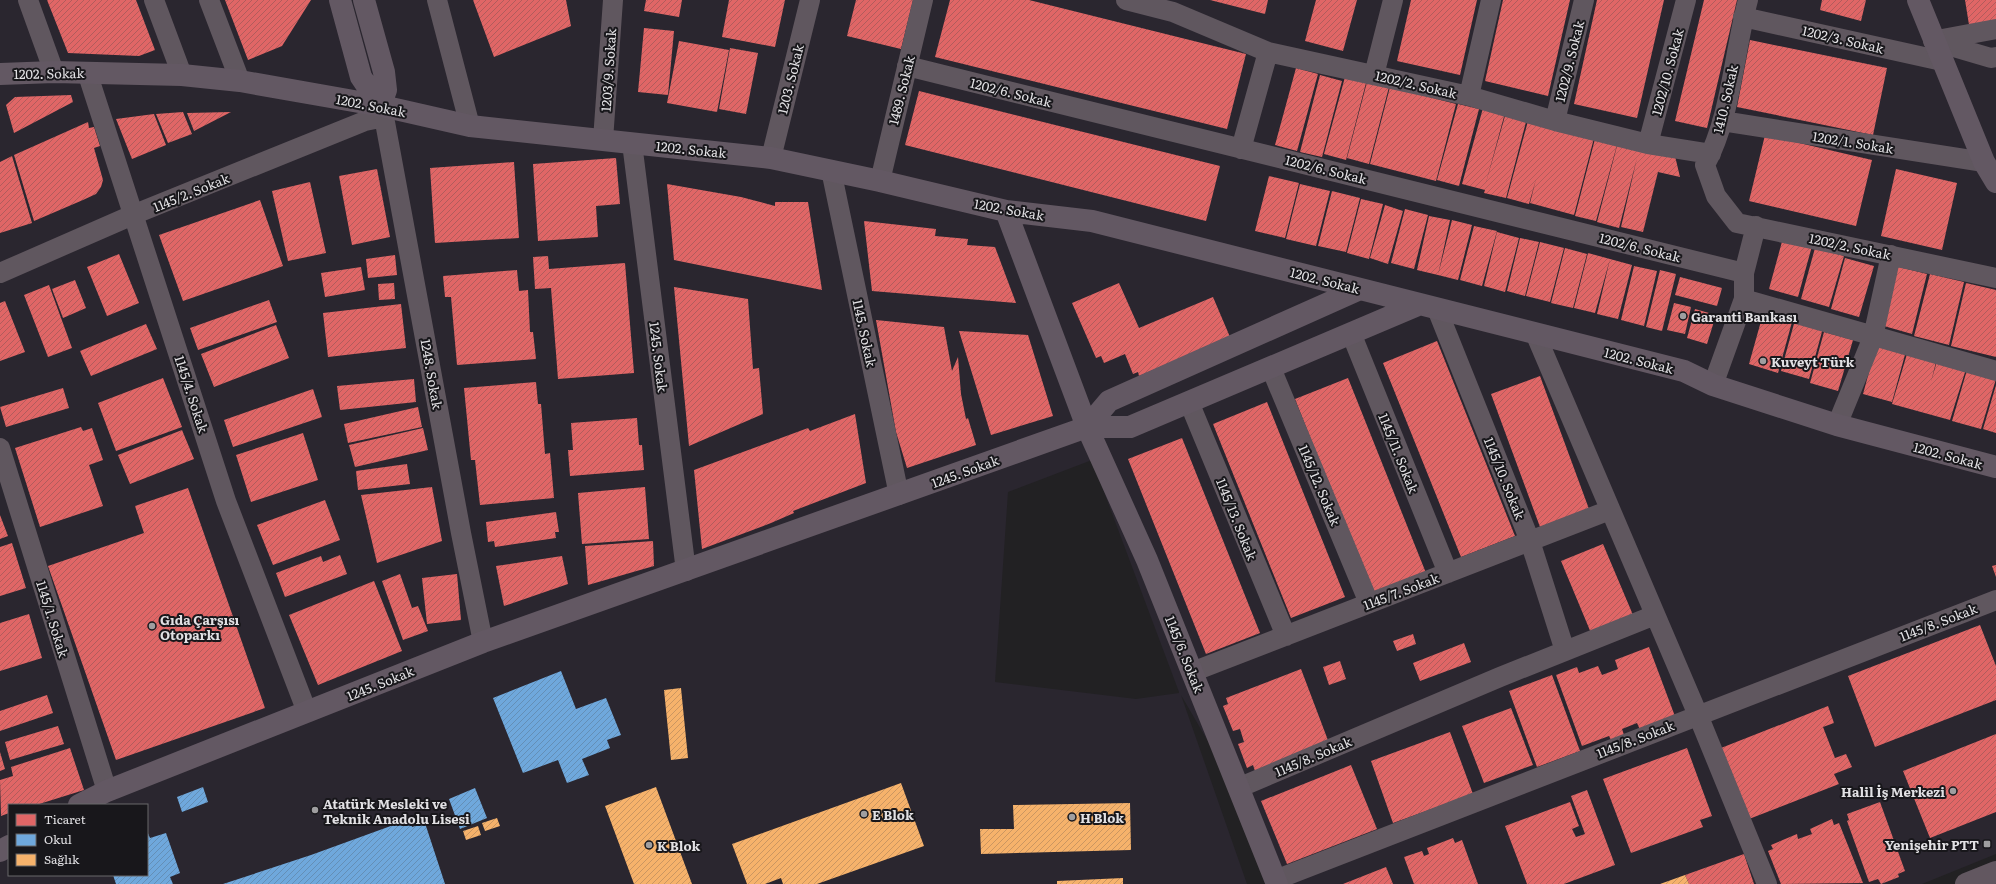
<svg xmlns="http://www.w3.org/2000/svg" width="1996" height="884" font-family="Literata,serif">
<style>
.built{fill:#2a262f;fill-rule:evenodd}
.shops{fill:url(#shops-hatch)}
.schools{fill:url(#schools-hatch)}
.health{fill:url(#health-hatch)}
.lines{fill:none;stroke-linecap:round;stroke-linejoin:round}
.street{stroke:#60575f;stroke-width:20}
.secondary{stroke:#635863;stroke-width:22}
.primary{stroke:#625760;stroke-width:22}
.poi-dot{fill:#9f9ea0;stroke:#18171b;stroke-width:1.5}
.labels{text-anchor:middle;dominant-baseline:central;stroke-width:4;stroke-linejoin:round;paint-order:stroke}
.street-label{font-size:13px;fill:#e2e1e4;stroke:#18171b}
.poi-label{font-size:13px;font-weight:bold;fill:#e2e1e4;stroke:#18171b;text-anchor:start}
</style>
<defs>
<pattern id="shops-hatch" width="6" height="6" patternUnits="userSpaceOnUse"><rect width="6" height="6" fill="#e06666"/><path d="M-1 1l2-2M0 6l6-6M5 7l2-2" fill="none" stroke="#b15c5c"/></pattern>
<pattern id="schools-hatch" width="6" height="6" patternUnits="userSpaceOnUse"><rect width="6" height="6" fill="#6fa8dc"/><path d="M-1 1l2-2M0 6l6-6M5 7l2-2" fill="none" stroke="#648fb6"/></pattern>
<pattern id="health-hatch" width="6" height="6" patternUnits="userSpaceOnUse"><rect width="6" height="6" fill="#f6b26b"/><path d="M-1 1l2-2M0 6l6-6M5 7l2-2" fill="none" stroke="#ca9661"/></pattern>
</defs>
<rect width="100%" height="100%" fill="#222123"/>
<path class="built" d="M 0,0 L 1996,0 L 1996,854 L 1922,884 L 1291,884 L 1181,695 L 1247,884 L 0,884 ZM 1092,460 L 1179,692 L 1179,693 L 1136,699 L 995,682 L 1008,492 ZM 9,805 L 147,805 L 147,875 L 9,875 Z"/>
<path class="shops" d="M 47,0 L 136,0 L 155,50 L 139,56 L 68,53 Z
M 225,0 L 311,0 L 282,46 L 248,60 Z
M 473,0 L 566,0 L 571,26 L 494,57 Z
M 646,0 L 682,0 L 679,17 L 644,11 Z
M 729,0 L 785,0 L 775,47 L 722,37 Z
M 856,0 L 913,0 L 901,49 L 847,36 Z
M 950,0 L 1029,0 L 1246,54 L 1227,129 L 935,57 Z
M 1210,0 L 1268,0 L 1265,14 Z
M 1316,0 L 1357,0 L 1343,51 L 1305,41 Z
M 1411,0 L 1477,0 L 1460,75 L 1397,61 Z
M 1503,0 L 1570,0 L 1548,96 L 1485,81 Z
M 1597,0 L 1664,0 L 1637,118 L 1574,104 Z
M 1704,0 L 1737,0 L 1707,128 L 1675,121 Z
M 1822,0 L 1866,0 L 1861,21 L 1820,10 Z
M 1965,0 L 1996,0 L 1996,26 L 1970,31 Z
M 644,28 L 674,31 L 668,95 L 638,92 Z
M 1750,40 L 1887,68 L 1873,135 L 1737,107 Z
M 679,41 L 729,50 L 717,112 L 667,103 Z
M 730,48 L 758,53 L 746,114 L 719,109 Z
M 1296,68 L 1318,74 L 1297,151 L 1275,145 Z
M 1320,75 L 1342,81 L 1322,157 L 1300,152 Z
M 1345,77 L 1366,83 L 1346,160 L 1324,154 Z
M 1367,82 L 1389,87 L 1369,164 L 1347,158 Z
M 1390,87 L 1456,104 L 1436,181 L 1370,164 Z
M 919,91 L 1220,166 L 1206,221 L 905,145 Z
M 71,95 L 73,102 L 14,133 L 6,105 L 15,97 Z
M 1458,104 L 1479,109 L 1459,186 L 1437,180 Z
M 1483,108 L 1505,113 L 1485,186 L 1505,116 L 1526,122 L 1506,198 L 1484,193 L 1485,190 L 1462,184 Z
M 183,112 L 192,134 L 168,143 L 156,114 Z
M 231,112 L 194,131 L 187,113 Z
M 154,114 L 166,145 L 132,159 L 116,119 Z
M 1528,121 L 1594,138 L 1574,215 L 1530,203 L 1536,179 L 1529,204 L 1507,198 Z
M 88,122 L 89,128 L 94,127 L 100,146 L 94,148 L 103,180 L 101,187 L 96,194 L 83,200 L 34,221 L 14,155 Z
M 1765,135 L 1872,160 L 1856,226 L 1749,201 Z
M 1595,139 L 1617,145 L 1596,221 L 1575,216 Z
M 1617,146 L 1675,156 L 1680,177 L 1658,172 L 1643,232 L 1621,227 L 1637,158 L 1619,228 L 1597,222 Z
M 12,156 L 32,223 L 0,233 L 0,162 Z
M 616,158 L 620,204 L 596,206 L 598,237 L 538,241 L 533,164 Z
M 514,162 L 519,238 L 435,243 L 430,168 Z
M 377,169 L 390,237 L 352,245 L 339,176 Z
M 1896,169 L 1957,183 L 1942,250 L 1881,236 Z
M 1269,176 L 1299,183 L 1285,238 L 1255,231 Z
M 310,182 L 326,253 L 288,261 L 272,191 Z
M 667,184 L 741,197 L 775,206 L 775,202 L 808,202 L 822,290 L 674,260 Z
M 1300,184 L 1330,191 L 1316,246 L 1286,239 Z
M 1332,191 L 1360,198 L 1346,252 L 1318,246 Z
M 1361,199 L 1383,204 L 1369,259 L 1347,253 Z
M 260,200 L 283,266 L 183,301 L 159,235 Z
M 1385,205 L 1403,211 L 1388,264 L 1370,258 Z
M 1405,209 L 1428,215 L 1414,269 L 1391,263 Z
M 1429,216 L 1450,220 L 1438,275 L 1417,270 Z
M 1452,220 L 1472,225 L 1458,280 L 1438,275 Z
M 864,221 L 936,229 L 935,236 L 968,239 L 967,245 L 995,247 L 1016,303 L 872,291 Z
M 1474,226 L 1497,231 L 1482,286 L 1460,280 Z
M 1497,232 L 1519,238 L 1505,292 L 1484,286 Z
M 1520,238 L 1539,242 L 1525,296 L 1507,291 Z
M 1783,238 L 1812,246 L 1798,297 L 1769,289 Z
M 1540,242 L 1564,248 L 1550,302 L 1526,296 Z
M 1565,248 L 1587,254 L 1573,308 L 1551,303 Z
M 1815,248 L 1844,256 L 1829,307 L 1801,299 Z
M 1588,253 L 1610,259 L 1595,313 L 1574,308 Z
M 119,254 L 139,303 L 107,316 L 87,267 Z
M 395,255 L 397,275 L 368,278 L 366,259 Z
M 548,256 L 550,281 L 549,269 L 625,263 L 634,373 L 558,379 L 551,288 L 535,289 L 533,257 Z
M 1845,258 L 1874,266 L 1859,317 L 1831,309 Z
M 1610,259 L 1632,265 L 1618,319 L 1597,314 Z
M 1634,266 L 1657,271 L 1644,326 L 1621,320 Z
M 1895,266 L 1927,274 L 1912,334 L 1884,326 Z
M 361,267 L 365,290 L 325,297 L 321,273 Z
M 517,270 L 519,291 L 528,290 L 530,332 L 533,332 L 536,359 L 457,365 L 451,297 L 445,297 L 443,276 Z
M 1660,270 L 1676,274 L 1662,331 L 1646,327 Z
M 1930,274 L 1964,282 L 1949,345 L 1914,336 Z
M 1680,277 L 1722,288 L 1717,306 L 1675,295 Z
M 75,280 L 86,308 L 63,318 L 52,289 Z
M 394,283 L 395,299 L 379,300 L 378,284 Z
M 1119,283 L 1139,328 L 1213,297 L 1230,337 L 1139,376 L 1138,372 L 1133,374 L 1125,354 L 1104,363 L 1101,356 L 1096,358 L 1072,303 Z
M 1966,283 L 1996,290 L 1996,357 L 1951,346 Z
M 49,285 L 72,348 L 48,357 L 24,295 Z
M 674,287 L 748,299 L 753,369 L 759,368 L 763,414 L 689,446 Z
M 269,300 L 277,322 L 198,350 L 190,328 Z
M 5,301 L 25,352 L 0,361 L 0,303 Z
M 1674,303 L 1691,307 L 1685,334 L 1667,330 Z
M 401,304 L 406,348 L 328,357 L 323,313 Z
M 1695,309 L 1716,315 L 1707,344 L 1687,338 Z
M 1763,314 L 1792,322 L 1778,373 L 1749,364 Z
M 876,320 L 944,327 L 952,371 L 958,357 L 961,394 L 966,419 L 968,418 L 976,445 L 907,468 L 896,432 Z
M 1795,320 L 1823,328 L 1809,379 L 1781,371 Z
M 146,324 L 157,349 L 91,376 L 80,351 Z
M 276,325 L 289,358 L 214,387 L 201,354 Z
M 959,331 L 1028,335 L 1053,416 L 991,435 Z
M 1824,332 L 1853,340 L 1838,391 L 1810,383 Z
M 1437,341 L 1515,536 L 1461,557 L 1383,363 Z
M 1877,343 L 1906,351 L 1892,402 L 1863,394 Z
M 1907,354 L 1936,362 L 1931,382 L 1937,361 L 1966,369 L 1950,420 L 1892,404 Z
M 1967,370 L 1996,379 L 1981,429 L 1952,421 Z
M 1540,376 L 1589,509 L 1540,527 L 1491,394 Z
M 163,378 L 182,427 L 116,451 L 98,403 Z
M 1348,378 L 1426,573 L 1372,594 L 1295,399 Z
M 414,379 L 416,402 L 340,410 L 337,386 Z
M 536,382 L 538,404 L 541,404 L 545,454 L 550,453 L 554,498 L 480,505 L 475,460 L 471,460 L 464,388 Z
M 1996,385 L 1996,433 L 1983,429 Z
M 63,388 L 69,408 L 6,427 L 0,407 Z
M 313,389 L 322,417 L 233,447 L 224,420 Z
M 1267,402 L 1345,597 L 1291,618 L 1213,424 Z
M 418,407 L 422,427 L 348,443 L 344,424 Z
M 855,414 L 866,483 L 793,511 L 794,513 L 771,523 L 702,549 L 694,470 L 808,428 L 810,431 Z
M 637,418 L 639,445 L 642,445 L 644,470 L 570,476 L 568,450 L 573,450 L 571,423 Z
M 81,427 L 83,431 L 92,428 L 103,460 L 89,465 L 103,506 L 40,527 L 15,448 Z
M 423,428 L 428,450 L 355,467 L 349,445 Z
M 182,430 L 194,459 L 130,484 L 118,455 Z
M 303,433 L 318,480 L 251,502 L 236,455 Z
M 1182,438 L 1260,633 L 1206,654 L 1128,459 Z
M 407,464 L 410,484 L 358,490 L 356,471 Z
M 432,487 L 442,541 L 377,563 L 361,495 Z
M 645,487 L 649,539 L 582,544 L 578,493 Z
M 188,488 L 265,708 L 116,760 L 48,566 L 144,533 L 135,506 Z
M 325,500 L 340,540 L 273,565 L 257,525 Z
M 556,512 L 559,532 L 555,532 L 556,538 L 495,547 L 494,541 L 488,542 L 486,522 Z
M 0,515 L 8,536 L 0,539 Z
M 653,541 L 654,566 L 588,585 L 585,546 Z
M 12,543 L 26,588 L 0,596 L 0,547 Z
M 1603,544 L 1633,615 L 1591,633 L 1561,561 Z
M 340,555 L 347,574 L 285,597 L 276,573 L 321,556 L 323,562 Z
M 562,556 L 568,584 L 504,606 L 496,566 Z
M 1996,565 L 1996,577 L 1992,566 Z
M 400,574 L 412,608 L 418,606 L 428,631 L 403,640 L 382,581 Z
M 457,574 L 461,620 L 427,624 L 422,578 Z
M 374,581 L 402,651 L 318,685 L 289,615 Z
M 29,614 L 42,658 L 0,671 L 0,623 Z
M 1980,625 L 1996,666 L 1996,700 L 1875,747 L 1848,676 Z
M 1413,634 L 1416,644 L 1397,651 L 1393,641 Z
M 1464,643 L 1471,662 L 1420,681 L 1413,663 Z
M 1649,647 L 1676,719 L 1641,732 L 1637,723 L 1622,729 L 1624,735 L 1611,740 L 1609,736 L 1582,746 L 1556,675 L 1577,667 L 1579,673 L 1598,666 L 1602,675 L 1618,669 L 1615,660 Z
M 1340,661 L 1346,679 L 1329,685 L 1323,667 Z
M 1301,669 L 1329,743 L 1255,771 L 1253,765 L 1247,768 L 1238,744 L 1244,742 L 1240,729 L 1233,731 L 1223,706 L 1228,704 L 1226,698 Z
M 1552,675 L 1580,751 L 1537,767 L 1509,691 Z
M 47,695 L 53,713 L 0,731 L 0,711 Z
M 1828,706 L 1834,723 L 1823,727 L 1835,758 L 1846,754 L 1852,767 L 1834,774 L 1839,784 L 1749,819 L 1721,748 Z
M 1511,708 L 1533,765 L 1484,783 L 1462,726 Z
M 58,726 L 64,744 L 10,760 L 5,742 Z
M 1450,732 L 1473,794 L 1393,823 L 1371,761 Z
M 1996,734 L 1996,812 L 1930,838 L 1903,771 Z
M 70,748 L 84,790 L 36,805 L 9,805 L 9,813 L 1,816 L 0,780 L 13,776 L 11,767 Z
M 1687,748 L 1712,816 L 1700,820 L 1703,827 L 1631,853 L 1603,779 Z
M 0,752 L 5,769 L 0,771 Z
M 1351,765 L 1377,829 L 1287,864 L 1261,801 Z
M 1587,790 L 1615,865 L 1564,884 L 1527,884 L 1505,826 L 1570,802 L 1579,826 L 1572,829 L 1576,837 L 1585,834 L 1571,796 Z
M 1880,802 L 1905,871 L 1898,874 L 1899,877 L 1881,884 L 1878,879 L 1869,882 L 1847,821 L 1849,820 L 1847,814 Z
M 1832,819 L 1834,825 L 1839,823 L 1863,883 L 1781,884 L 1768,851 L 1773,849 L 1771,845 L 1797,834 L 1798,839 L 1812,834 L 1810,829 Z
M 1453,838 L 1455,843 L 1462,840 L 1478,884 L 1414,884 L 1404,857 L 1422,851 L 1424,856 L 1429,854 L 1427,848 Z
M 1744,854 L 1754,884 L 1689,884 L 1685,875 Z
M 1386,867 L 1393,884 L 1343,884 Z"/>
<path class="schools" d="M 561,671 L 576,709 L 606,698 L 621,735 L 607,740 L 610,748 L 582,759 L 589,775 L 567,783 L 558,760 L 523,773 L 493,698 Z
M 203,787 L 208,802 L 182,812 L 177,797 Z
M 475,788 L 487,818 L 460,829 L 449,799 Z
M 410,819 L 412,827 L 425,823 L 445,884 L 223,884 L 311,855 Z
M 147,831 L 150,838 L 166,833 L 180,873 L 170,877 L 173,884 L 116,884 L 113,875 L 147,875 Z"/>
<path class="health" d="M 681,688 L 688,758 L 671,760 L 664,690 Z
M 901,783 L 924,846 L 817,884 L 783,884 L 781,878 L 765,884 L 747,884 L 732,844 Z
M 656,787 L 692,884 L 634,884 L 605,806 Z
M 1130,803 L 1131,850 L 981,854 L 980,829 L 1014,829 L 1013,805 Z
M 497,818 L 500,826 L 485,831 L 482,823 Z
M 478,826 L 481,835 L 466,840 L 463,831 Z
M 1685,875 L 1689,884 L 1660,884 Z
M 1123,878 L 1123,884 L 1057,884 L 1057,881 Z"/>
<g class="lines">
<path class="street" d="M 28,0 L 54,72
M 154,0 L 182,75
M 209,0 L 240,81
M 437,0 L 470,126
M 1126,0 L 1173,12 L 1268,52 L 1469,96 L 1555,121 L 1648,144 L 1711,154
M 1748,0 C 1734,52 1731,118 1705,165 L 1716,196 L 1737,223 L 1996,278
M 1743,17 L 1942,61
M 1937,40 L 1996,29
M 1933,41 L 1991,58 L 1996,57
M 907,66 L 1744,273
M 87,72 L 226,501 L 307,712
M 1374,75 L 1393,0
M 1469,96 L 1491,0
M 382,106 L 461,533 L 483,642
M 1555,121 L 1584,0
M 1722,121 L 1984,162
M 603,140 L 613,0
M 632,143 L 686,571
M 1648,144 L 1686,0
M 1241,149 L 1268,52
M 771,158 L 810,0
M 831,170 L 899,495
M 880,181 L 923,0
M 0,273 L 135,214 L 365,121 L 385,117
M 1744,299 L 1996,371
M 1437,309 L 1530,541 L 1565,651
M 1351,333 L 1448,573
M 1535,333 L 1698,715 L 1767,884
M 1271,368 L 1369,603
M 1713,385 L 1744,299 L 1744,273 L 1756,226
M 1189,402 L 1286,636
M 1837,425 L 1873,337 L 1891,255
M 0,448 L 107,791
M 1192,672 L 1610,510
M 1238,788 L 1500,677 L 1655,615
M 1275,880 L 1996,600"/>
<path class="secondary" d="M 340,0 L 361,77 L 371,92 L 382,101
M 364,0 L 384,72 L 386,90 L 382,101 L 382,106
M 1918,0 L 1984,162 L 1996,182
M 0,74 L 54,72 L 182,75 L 240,81 L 382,106 L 470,126 L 771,158 L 880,181 L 1006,211 L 1092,221 L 1684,371 L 1713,385 L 1837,425 L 1996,467
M 1006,211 L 1087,427 L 1147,560 L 1277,884
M 1087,427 L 1109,401 L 1360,289
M 79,805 L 107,791 L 483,642 L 1087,427 L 1130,427 L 1420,304
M 0,851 L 9,846"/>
<path class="primary" d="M 1966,884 L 1996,872"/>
</g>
<g class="poi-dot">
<circle cx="1683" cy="316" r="4"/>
<circle cx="1763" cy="361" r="4"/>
<circle cx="152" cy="626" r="4"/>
<circle cx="1953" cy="791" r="4"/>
<circle cx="315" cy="810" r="4"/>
<circle cx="864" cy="814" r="4"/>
<circle cx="1072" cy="817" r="4"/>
<rect x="1983" y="840" width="8" height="8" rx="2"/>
<circle cx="649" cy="845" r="4"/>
</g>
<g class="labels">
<g class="street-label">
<text transform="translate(1843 39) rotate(13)">1202/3. Sokak</text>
<text transform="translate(1569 61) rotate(-76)">1202/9. Sokak</text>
<text transform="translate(608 70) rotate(-86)">1203/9. Sokak</text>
<text transform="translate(1667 72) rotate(-75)">1202/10. Sokak</text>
<text transform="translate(49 73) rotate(-1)">1202. Sokak</text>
<text transform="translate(790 79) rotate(-76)">1203. Sokak</text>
<text transform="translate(1416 84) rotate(13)">1202/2. Sokak</text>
<text transform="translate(901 90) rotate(-76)">1489. Sokak</text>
<text transform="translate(1011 92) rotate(14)">1202/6. Sokak</text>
<text transform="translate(1725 99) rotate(-77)">1410. Sokak</text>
<text transform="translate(371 105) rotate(11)">1202. Sokak</text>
<text transform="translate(1853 142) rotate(9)">1202/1. Sokak</text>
<text transform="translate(691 149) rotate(6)">1202. Sokak</text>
<text transform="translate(1326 169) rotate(14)">1202/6. Sokak</text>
<text transform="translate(191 192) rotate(-22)">1145/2. Sokak</text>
<text transform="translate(1009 209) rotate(10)">1202. Sokak</text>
<text transform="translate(1850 246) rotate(12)">1202/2. Sokak</text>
<text transform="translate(1640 247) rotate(14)">1202/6. Sokak</text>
<text transform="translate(1325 280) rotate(14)">1202. Sokak</text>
<text transform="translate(865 333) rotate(78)">1145. Sokak</text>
<text transform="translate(659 357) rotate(83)">1245. Sokak</text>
<text transform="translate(1639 360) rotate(14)">1202. Sokak</text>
<text transform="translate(432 374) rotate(80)">1248. Sokak</text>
<text transform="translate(192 394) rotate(72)">1145/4. Sokak</text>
<text transform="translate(1399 453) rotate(68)">1145/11. Sokak</text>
<text transform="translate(1948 455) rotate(15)">1202. Sokak</text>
<text transform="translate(965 471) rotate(-20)">1245. Sokak</text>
<text transform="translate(1505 478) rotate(68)">1145/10. Sokak</text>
<text transform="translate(1320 485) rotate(67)">1145/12. Sokak</text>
<text transform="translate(1237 519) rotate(68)">1145/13. Sokak</text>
<text transform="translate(1401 591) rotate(-21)">1145/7. Sokak</text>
<text transform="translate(53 619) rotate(73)">1145/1. Sokak</text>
<text transform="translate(1938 622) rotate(-21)">1145/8. Sokak</text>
<text transform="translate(1185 654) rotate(68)">1145/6. Sokak</text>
<text transform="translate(380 683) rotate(-22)">1245. Sokak</text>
<text transform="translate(1635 739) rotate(-21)">1145/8. Sokak</text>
<text transform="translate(1313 756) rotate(-23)">1145/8. Sokak</text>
</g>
<g class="poi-label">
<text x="1691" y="316">Garanti Bankası</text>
<text x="1771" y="361">Kuveyt Türk</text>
<text x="160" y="619">Gıda Çarşısı<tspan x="160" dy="15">Otoparkı</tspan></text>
<text x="1945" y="791" text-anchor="end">Halil İş Merkezi</text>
<text x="323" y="803">Atatürk Mesleki ve<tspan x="323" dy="15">Teknik Anadolu Lisesi</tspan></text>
<text x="872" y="814">E Blok</text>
<text x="1080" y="817">H Blok</text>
<text x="1979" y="844" text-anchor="end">Yenişehir PTT</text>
<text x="657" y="845">K Blok</text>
</g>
</g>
<rect x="8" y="804" width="140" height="72" fill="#18171b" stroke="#69686b"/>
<rect x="16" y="814" width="20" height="12" fill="#e06666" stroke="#69686b"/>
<text x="44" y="824" font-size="12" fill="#e2e1e4">Ticaret</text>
<rect x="16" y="834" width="20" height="12" fill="#6fa8dc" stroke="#69686b"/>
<text x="44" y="844" font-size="12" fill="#e2e1e4">Okul</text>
<rect x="16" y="854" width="20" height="12" fill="#f6b26b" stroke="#69686b"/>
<text x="44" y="864" font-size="12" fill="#e2e1e4">Sağlık</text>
</svg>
